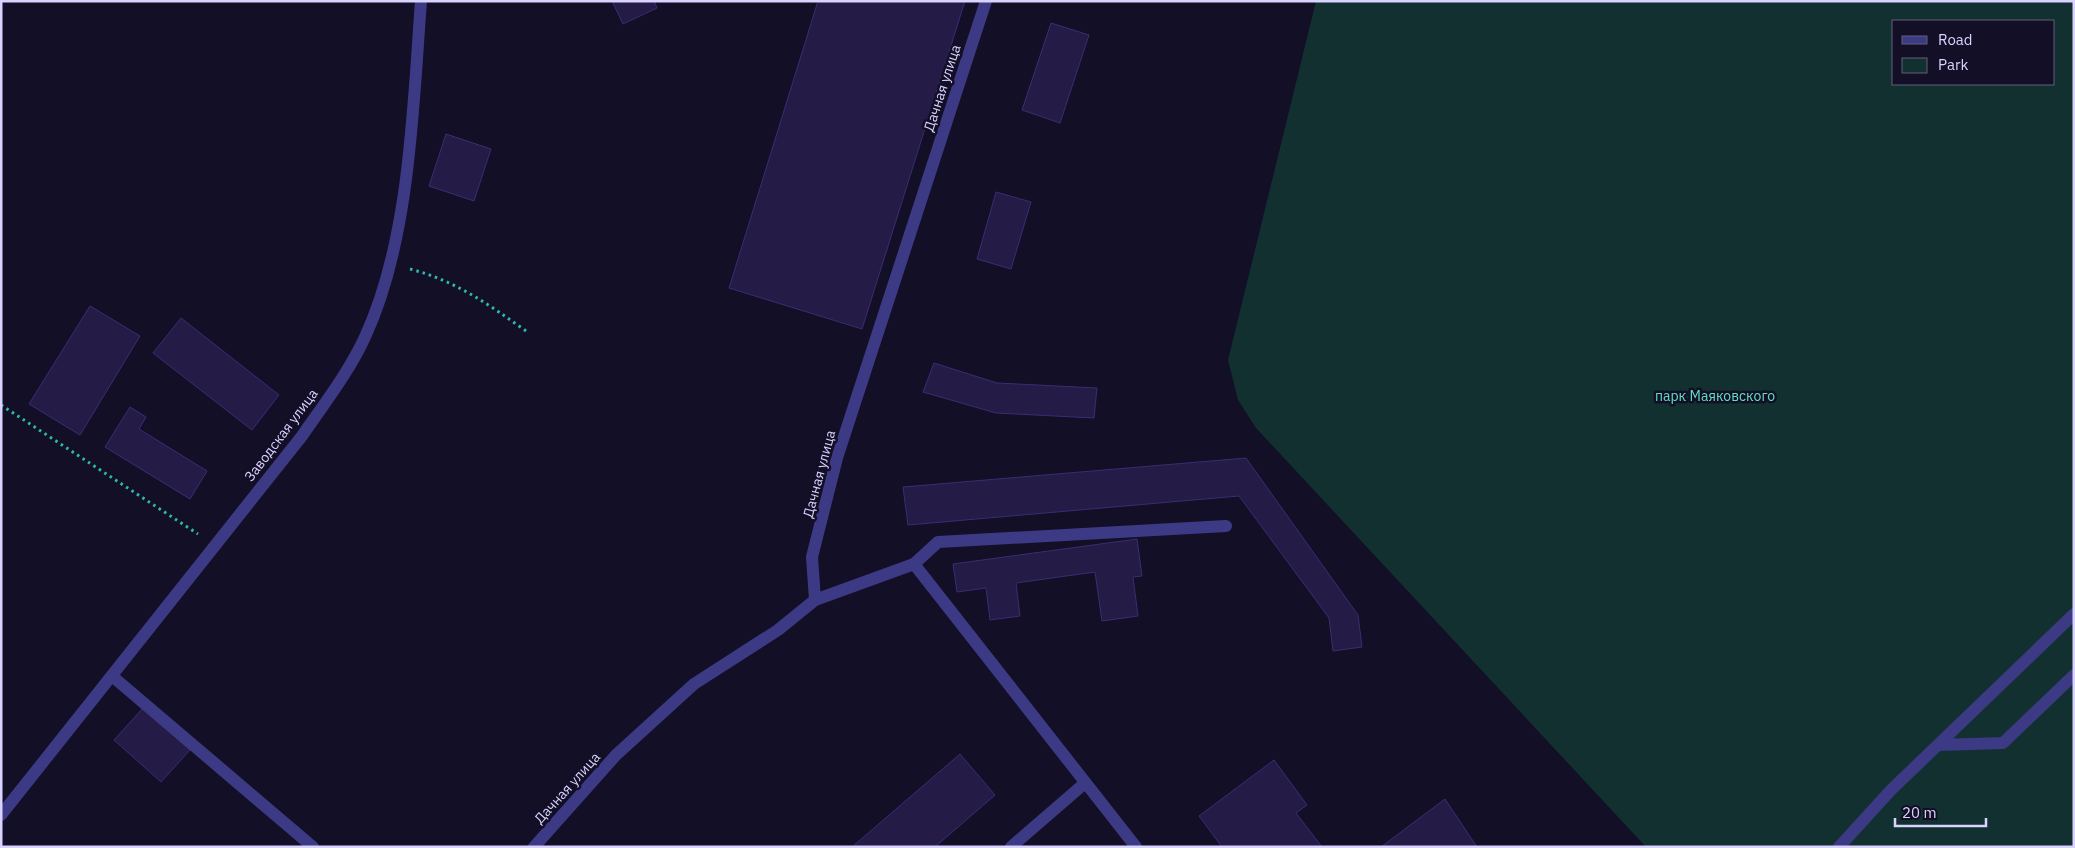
<svg xmlns="http://www.w3.org/2000/svg" width="2075" height="848" font-family="'IBM Plex Sans',sans-serif">
<style>
.green{fill:#12302f;fill-rule:evenodd}
.building{fill:#241b47;stroke:#3b2d73}
.lines{fill:none;stroke-linecap:round;stroke-linejoin:round}
.path{stroke:#2fb8b0;stroke-width:3;stroke-dasharray:2.5 4;stroke-linecap:butt}
.service{stroke:#3d3a85;stroke-width:12}
.minor{stroke:#3d3a85;stroke-width:12}
.tertiary{stroke:#3d3a85;stroke-width:12}
.labels{text-anchor:middle;dominant-baseline:central;stroke-width:5;stroke-linejoin:round;paint-order:stroke}
.street-label{font-size:14px;fill:#d9d4ff;stroke:#130f26}
.park-label{font-size:14px;fill:#5fe0c0;stroke:#130f26}
</style>
<rect width="100%" height="100%" fill="#130f26"/>
<path class="green" d="M 1316,1 L 2074,1 L 2074,847 L 1646,847 L 1256,428 L 1238,400 L 1228,360 ZM 1894,21 L 2054,21 L 2054,84 L 1894,84 Z"/>
<path class="building" d="M 612,1 L 654,1 L 657,8 L 623,24 Z
M 818,1 L 965,1 L 862,329 L 729,288 Z
M 1051,23 L 1089,35 L 1060,123 L 1022,110 Z
M 446,134 L 491,149 L 474,201 L 429,186 Z
M 996,192 L 1031,202 L 1011,269 L 977,259 Z
M 90,306 L 140,336 L 80,435 L 29,404 Z
M 181,318 L 279,395 L 252,430 L 153,353 Z
M 934,363 L 997,383 L 1097,388 L 1094,418 L 996,413 L 923,392 Z
M 130,407 L 146,417 L 139,429 L 207,471 L 190,499 L 105,447 Z
M 1246,458 L 1358,615 L 1362,647 L 1333,651 L 1329,618 L 1239,496 L 908,525 L 903,487 Z
M 1137,539 L 1142,576 L 1133,577 L 1138,616 L 1102,621 L 1095,572 L 1016,583 L 1020,616 L 990,620 L 986,588 L 957,592 L 953,564 Z
M 143,708 L 190,750 L 161,782 L 114,740 Z
M 960,754 L 995,795 L 935,847 L 852,847 Z
M 1274,760 L 1307,805 L 1296,813 L 1322,847 L 1222,847 L 1199,816 Z
M 1445,799 L 1477,847 L 1381,847 Z"/>
<g class="lines">
<path class="path" d="M 410,269 C 456,281 488,304 526,331
M 1,405 L 198,534"/>
<path class="service" d="M 914,564 L 938,542 L 1226,526
M 112,676 L 313,847
M 1938,745 L 2003,743 L 2074,675
M 1011,847 L 1085,783
M 1839,847 L 1891,790 L 2074,614"/>
<path class="minor" d="M 815,600 L 914,564 L 1136,847
M 534,847 L 616,755 L 694,684 L 778,630 L 815,600 L 812,557 L 837,458 L 986,1"/>
<path class="tertiary" d="M 1,815 L 302,436 C 324,404 349,372 365,337 C 410,240 413,107 421,1"/>
</g>
<g class="labels">
<g class="street-label">
<text transform="translate(942 88) rotate(-72)">Дачная улица</text>
<text transform="translate(281 435) rotate(-53)">Заводская улица</text>
<text transform="translate(819 474) rotate(-75)">Дачная улица</text>
<text transform="translate(567 788) rotate(-48)">Дачная улица</text>
</g>
<g class="park-label">
<text x="1715" y="396">парк Маяковского</text>
</g>
</g>
<rect width="2075" height="848" fill="none" stroke="#d9d4ff" stroke-width="5"/>
<rect x="1892" y="20" width="162" height="65" fill="#130f26" stroke="#625e7d"/>
<rect x="1902" y="36" width="25" height="8" fill="#3d3a85" stroke="#625e7d"/>
<text x="1938" y="45" font-size="15" fill="#d9d4ff">Road</text>
<rect x="1902" y="58" width="25" height="15" fill="#12302f" stroke="#625e7d"/>
<text x="1938" y="70" font-size="15" fill="#d9d4ff">Park</text>
<path d="M1895 818v8h91v-8" fill="none" stroke="#d9d4ff" stroke-width="2.5"/>
<text x="1902" y="818" font-size="15" fill="#d9d4ff" stroke="#130f26" stroke-width="4" paint-order="stroke">20 m</text>
</svg>
